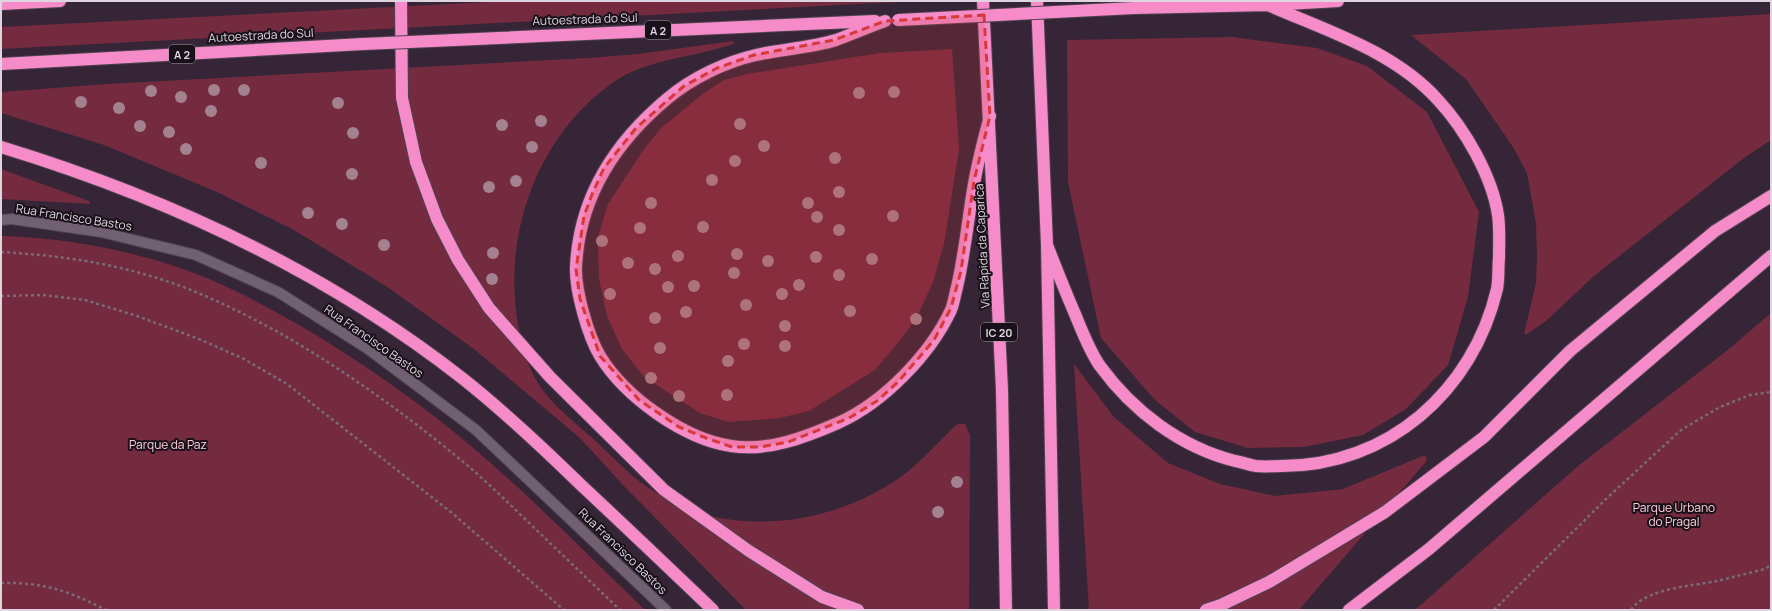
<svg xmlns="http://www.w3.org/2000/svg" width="1772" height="611" font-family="Manrope,sans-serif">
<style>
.green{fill:#752b3f}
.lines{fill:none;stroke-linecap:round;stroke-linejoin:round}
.minor-casing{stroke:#4f4250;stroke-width:12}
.highway-casing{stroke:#4f4250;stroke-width:14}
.path{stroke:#786b79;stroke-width:2.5;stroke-dasharray:3 3;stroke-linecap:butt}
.minor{stroke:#715f72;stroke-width:10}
.highway{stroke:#f58bc9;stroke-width:12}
.highway-bridge-casing{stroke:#4f4250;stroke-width:14;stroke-linecap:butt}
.highway-bridge{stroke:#f58bc9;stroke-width:12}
.tree{fill:#a4818e}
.marked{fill:#d7393a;fill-opacity:0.2;stroke:#d7393a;stroke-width:3;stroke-dasharray:8 5;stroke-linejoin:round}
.labels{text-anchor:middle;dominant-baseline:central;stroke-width:4;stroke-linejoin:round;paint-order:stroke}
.shield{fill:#191119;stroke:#a49aa4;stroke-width:1}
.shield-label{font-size:11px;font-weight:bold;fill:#dfd5e0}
.street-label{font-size:12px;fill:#dfd5e0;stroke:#191119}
.park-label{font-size:12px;fill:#feccd6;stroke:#191119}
</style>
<rect width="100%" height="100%" fill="#352536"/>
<path class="green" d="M 509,1 L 897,2 L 1,49 L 1,27 Z
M 1771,14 L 1771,140 L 1744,158 L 1594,276 L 1546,321 L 1527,334 L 1524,334 L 1536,283 L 1537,256 L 1536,223 L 1527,173 L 1513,147 L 1466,79 L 1411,35 Z
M 1232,37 L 1317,48 L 1367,66 L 1427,112 L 1479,212 L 1468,297 L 1448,365 L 1406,409 L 1363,435 L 1304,447 L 1248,448 L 1195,432 L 1155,400 L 1101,338 L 1068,182 L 1067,40 Z
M 733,41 L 734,44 C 718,48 703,53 687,56 C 660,62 634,67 611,84 C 538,136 504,232 517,318 C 520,338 525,360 535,378 C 549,405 581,426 602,447 C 613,457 623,468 634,477 C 642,484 652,490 661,496 C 666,500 672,505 677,507 C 687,512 699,514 710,516 C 776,531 847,515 902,476 C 922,461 937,443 955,426 L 958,424 L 965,424 L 970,435 L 969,610 L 746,610 L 622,484 L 580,438 L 474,349 L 386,286 L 292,229 L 217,192 L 104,145 L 1,113 L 1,92 L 107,84 L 588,58 L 638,54 Z
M 952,49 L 959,149 L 944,244 L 933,282 L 916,319 L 897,344 L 875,370 L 809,411 L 780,418 L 728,422 L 700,413 L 644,377 L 622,349 L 607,316 L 599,279 L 598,237 L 608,204 L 644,149 L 662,127 L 704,93 L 724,80 L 747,74 L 880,53 Z
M 1,169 L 89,201 L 90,204 L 1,199 Z
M 1,236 C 64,238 126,249 186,270 C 225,284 263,304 299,325 C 362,362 422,404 478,452 C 536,502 590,557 645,610 L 1,610 Z
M 1771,313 L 1771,610 L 1415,610 L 1578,466 L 1729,349 Z
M 1074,364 L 1114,417 L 1168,463 L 1220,484 L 1275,496 L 1343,489 L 1425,455 L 1427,459 L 1425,463 L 1299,610 L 1089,610 Z"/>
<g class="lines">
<g class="minor-casing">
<path id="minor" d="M 1,220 L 12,219 L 101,232 L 196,255 L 278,292 L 368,349 L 476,430 L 666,610"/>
</g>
<g class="highway-casing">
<path id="highway" d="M 401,1 L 402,98 L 416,162 L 437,219 L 458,260 L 489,308 L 550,377 L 664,490 L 749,551 L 822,597 L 858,610
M 983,1 L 1002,390 L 1006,610
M 1037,1 L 1047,245 L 1054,610
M 1,4 L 60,1
M 1134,8 L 1268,5 L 1338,1
M 885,21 C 869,27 852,34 836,40 C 810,48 782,49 756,55 C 725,62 692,78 668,98 C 615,142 579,197 576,267 C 575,290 588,336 600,356 C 625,397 684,439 731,446 C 768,452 806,437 838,423 C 883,403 930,355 951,310 C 954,303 955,294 957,287 C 965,253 968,218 974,184 C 978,161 984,138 990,116
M 432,41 L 875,21
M 1,64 L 363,44
M 1,147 C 168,198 324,270 462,378 C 504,411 543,448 581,485 C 625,526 669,568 713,610
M 1047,245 C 1056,268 1065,291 1075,314 C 1082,331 1089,350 1100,366 C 1133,411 1180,447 1235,461 C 1242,462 1249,465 1256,466 C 1265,467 1274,466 1282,466 C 1388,466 1473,391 1497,289 C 1499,279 1498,268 1499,258 C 1499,244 1500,229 1498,215 C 1492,176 1465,129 1438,100 C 1394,51 1327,31 1268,5
M 1206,610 L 1221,605 L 1269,582 L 1385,512 L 1484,437 L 1570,351 L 1715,231 L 1771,196
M 1349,610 L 1429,549 L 1771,256"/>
</g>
<path class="path" d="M 1,252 C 54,255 107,262 157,278 C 199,291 239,311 278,332 C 341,368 400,410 456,456 C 480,475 502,497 524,518 C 556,549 588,579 620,610
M 1,296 L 43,295 L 85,300 L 137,316 L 199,339 L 244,359 L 287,384 L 452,513 L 564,610
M 1,583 C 43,582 69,591 106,610
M 1494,610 L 1607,498 L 1681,430 L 1720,407 L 1750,395 L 1771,392
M 1631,610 C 1646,588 1693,586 1717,581 C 1733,577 1749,573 1765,569 L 1771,565"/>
<use href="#minor" class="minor"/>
<use href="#highway" class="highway"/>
<g class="highway-bridge-casing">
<path id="highway-bridge" d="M 898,20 L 1134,8
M 363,44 L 432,41"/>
</g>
<use href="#highway-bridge" class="highway-bridge"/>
</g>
<g class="tree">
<circle cx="214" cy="90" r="6"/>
<circle cx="244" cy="90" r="6"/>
<circle cx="151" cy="91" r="6"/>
<circle cx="894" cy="92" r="6"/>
<circle cx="859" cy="93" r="6"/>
<circle cx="181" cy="97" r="6"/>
<circle cx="81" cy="102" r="6"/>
<circle cx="338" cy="103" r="6"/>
<circle cx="119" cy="108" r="6"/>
<circle cx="211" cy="111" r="6"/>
<circle cx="541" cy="121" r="6"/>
<circle cx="740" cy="124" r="6"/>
<circle cx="502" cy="125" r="6"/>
<circle cx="140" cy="126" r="6"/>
<circle cx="169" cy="132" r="6"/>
<circle cx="353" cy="133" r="6"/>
<circle cx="764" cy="146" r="6"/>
<circle cx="532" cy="147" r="6"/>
<circle cx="186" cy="149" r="6"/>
<circle cx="835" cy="158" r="6"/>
<circle cx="735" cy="161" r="6"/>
<circle cx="261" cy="163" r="6"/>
<circle cx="352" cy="174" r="6"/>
<circle cx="712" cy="180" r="6"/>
<circle cx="516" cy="181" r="6"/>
<circle cx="489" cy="187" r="6"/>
<circle cx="839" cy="192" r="6"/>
<circle cx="651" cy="203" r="6"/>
<circle cx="808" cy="203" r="6"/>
<circle cx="308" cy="213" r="6"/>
<circle cx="893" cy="216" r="6"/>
<circle cx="817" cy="217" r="6"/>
<circle cx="342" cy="224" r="6"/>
<circle cx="703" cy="227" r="6"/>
<circle cx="640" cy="228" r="6"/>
<circle cx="839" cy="230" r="6"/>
<circle cx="602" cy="241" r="6"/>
<circle cx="384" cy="245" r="6"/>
<circle cx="493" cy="253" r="6"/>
<circle cx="737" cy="254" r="6"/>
<circle cx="678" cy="256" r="6"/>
<circle cx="816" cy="257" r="6"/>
<circle cx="872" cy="259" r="6"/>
<circle cx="768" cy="261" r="6"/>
<circle cx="628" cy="263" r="6"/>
<circle cx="655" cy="269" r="6"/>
<circle cx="734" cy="273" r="6"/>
<circle cx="839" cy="275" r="6"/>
<circle cx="492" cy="279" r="6"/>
<circle cx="799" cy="285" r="6"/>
<circle cx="694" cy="286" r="6"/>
<circle cx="668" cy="287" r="6"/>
<circle cx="610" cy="294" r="6"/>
<circle cx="782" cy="294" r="6"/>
<circle cx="746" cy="305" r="6"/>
<circle cx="850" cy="311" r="6"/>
<circle cx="686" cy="312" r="6"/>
<circle cx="655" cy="318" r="6"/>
<circle cx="916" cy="319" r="6"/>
<circle cx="785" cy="326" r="6"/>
<circle cx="744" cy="344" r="6"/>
<circle cx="785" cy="346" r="6"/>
<circle cx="660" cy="348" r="6"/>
<circle cx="728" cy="361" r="6"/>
<circle cx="651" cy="378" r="6"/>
<circle cx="727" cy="395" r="6"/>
<circle cx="679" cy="396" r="6"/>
<circle cx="957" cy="482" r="6"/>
<circle cx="938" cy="512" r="6"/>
</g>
<path class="marked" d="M 984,15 L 990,116 L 974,181 L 961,271 L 951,308 L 934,340 L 898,382 L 877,401 L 849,418 L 788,442 L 760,447 L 732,447 L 706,438 L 679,427 L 639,400 L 600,356 L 580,299 L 576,269 L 584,216 L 593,192 L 604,168 L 636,128 L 684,86 L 717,68 L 754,55 L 834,40 L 885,21 Z"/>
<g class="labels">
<g class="shield">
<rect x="645" y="21" width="26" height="18" rx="3"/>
<rect x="169" y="45" width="26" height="18" rx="3"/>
<rect x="981" y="323" width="36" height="18" rx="3"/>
</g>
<g class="shield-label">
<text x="658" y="30">A 2</text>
<text x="182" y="54">A 2</text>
<text x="999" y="332">IC 20</text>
</g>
<g class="street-label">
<text transform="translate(585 19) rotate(-2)">Autoestrada do Sul</text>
<text transform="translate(261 35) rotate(-3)">Autoestrada do Sul</text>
<text transform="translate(74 217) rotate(9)">Rua Francisco Bastos</text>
<text transform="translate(982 246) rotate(-93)">Via Rápida da Caparica</text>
<text transform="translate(374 341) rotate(35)">Rua Francisco Bastos</text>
<text transform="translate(623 551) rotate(44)">Rua Francisco Bastos</text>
</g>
<g class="park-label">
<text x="168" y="444">Parque da Paz</text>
<text x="1674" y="507">Parque Urbano<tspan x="1674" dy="14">do Pragal</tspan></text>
</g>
</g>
<rect width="1772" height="611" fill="none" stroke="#dfd5e0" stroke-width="4"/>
</svg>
